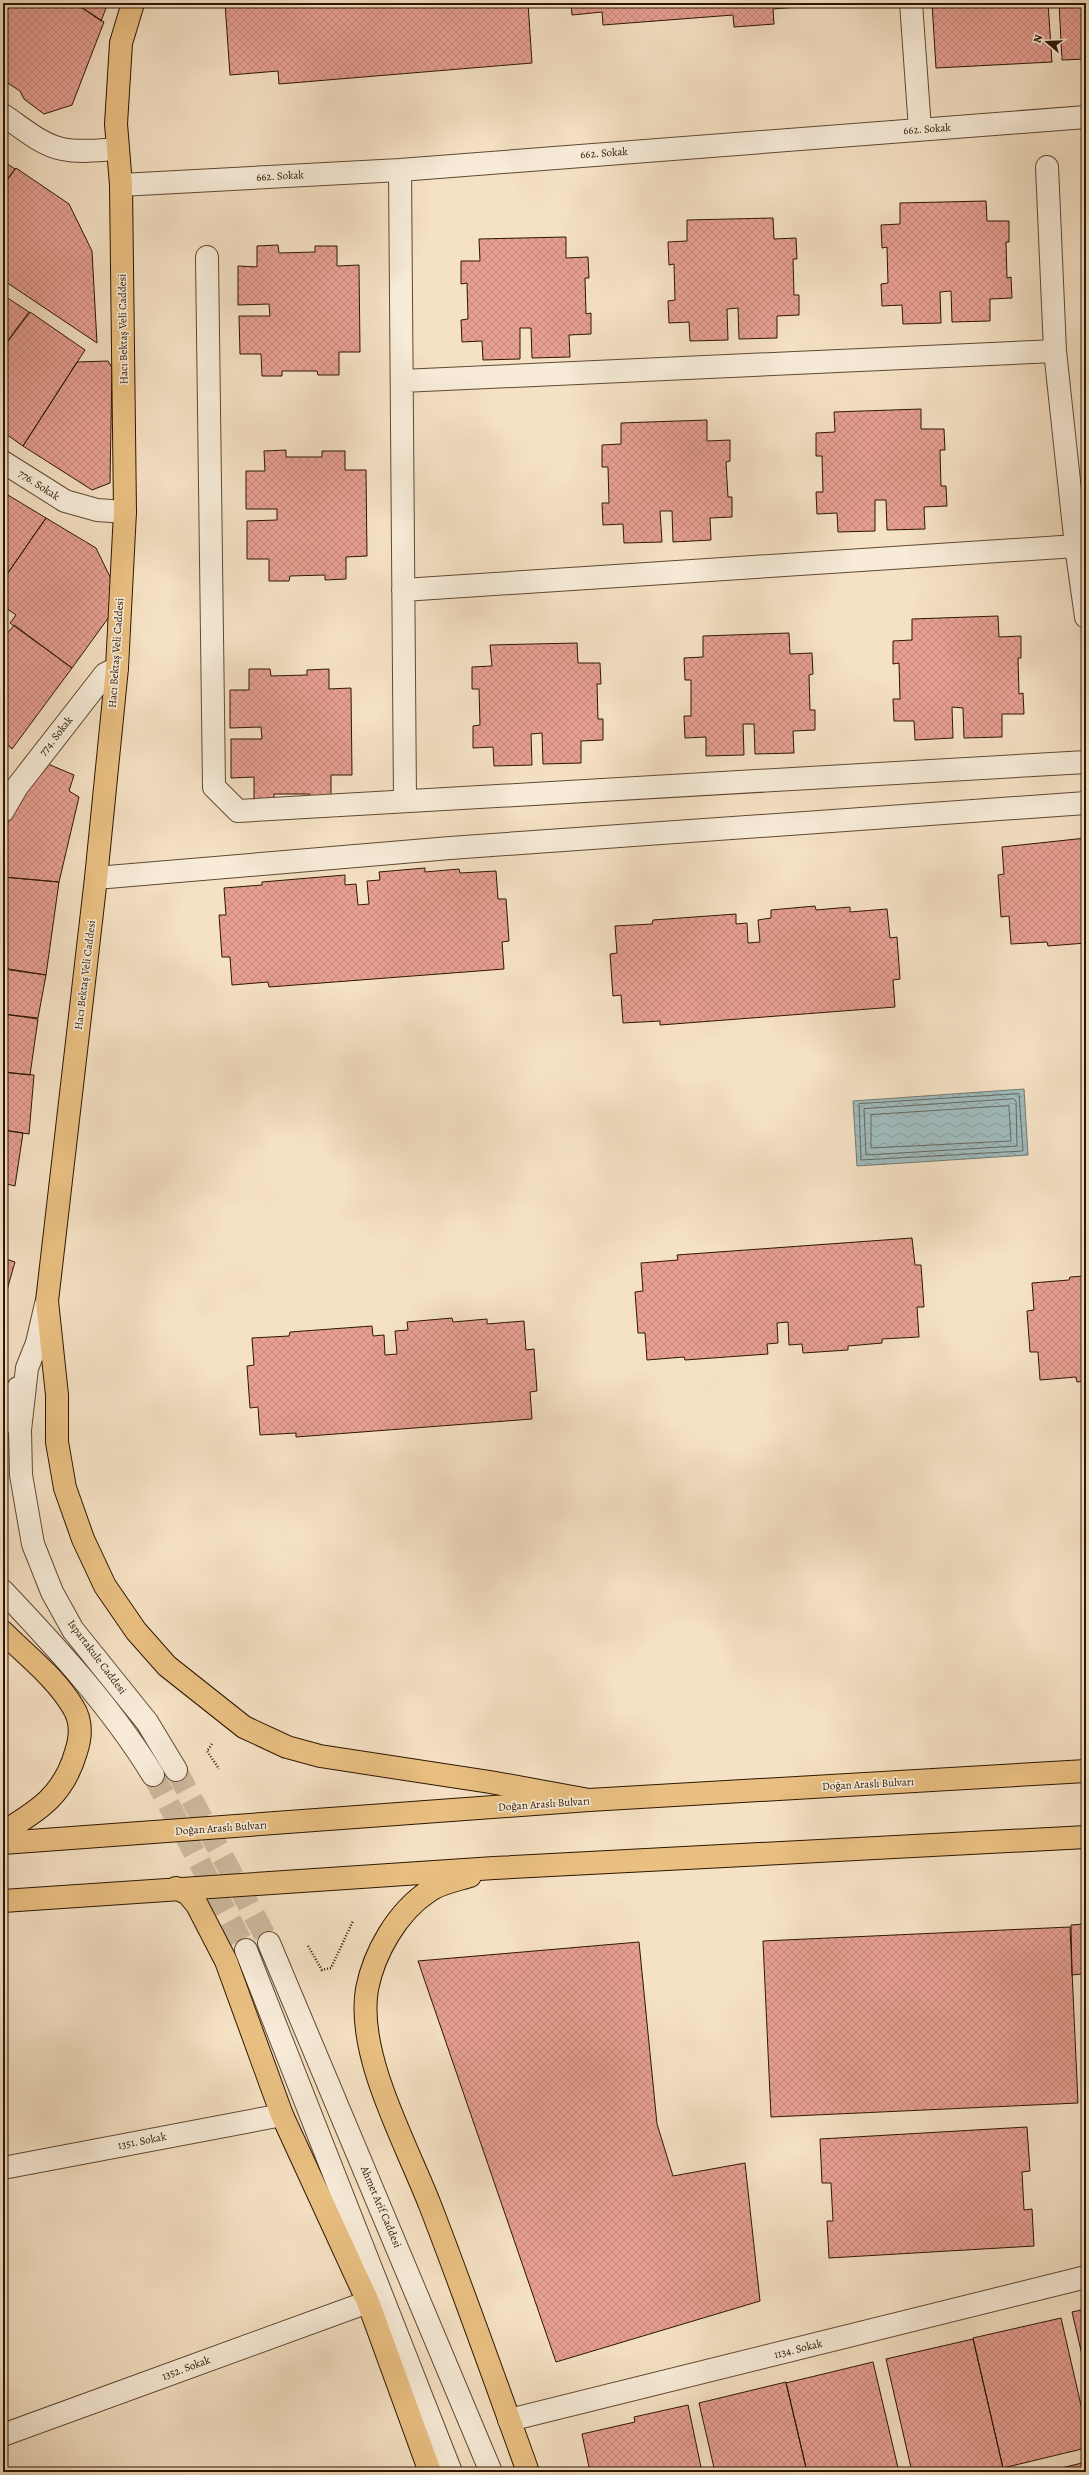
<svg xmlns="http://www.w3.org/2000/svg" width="1089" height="2475" font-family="Alegreya,serif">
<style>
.water{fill:url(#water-waves);stroke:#727972}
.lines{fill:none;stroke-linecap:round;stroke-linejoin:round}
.shore{stroke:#666860;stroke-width:1}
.building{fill:url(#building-cross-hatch);stroke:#2d1602}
.minor-tunnel{stroke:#cdb89d;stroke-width:22;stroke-dasharray:22 11;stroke-linecap:butt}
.minor-casing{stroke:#5f4932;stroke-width:24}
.major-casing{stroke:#2d1602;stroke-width:24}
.path{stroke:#2d1602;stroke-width:2.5;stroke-dasharray:1 2;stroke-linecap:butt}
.minor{stroke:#f8ecd9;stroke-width:22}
.major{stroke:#eac082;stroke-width:22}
.labels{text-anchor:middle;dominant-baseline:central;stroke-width:3.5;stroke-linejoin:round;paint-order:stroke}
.street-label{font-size:11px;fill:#2d1602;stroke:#f8ecd9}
</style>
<defs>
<pattern id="water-waves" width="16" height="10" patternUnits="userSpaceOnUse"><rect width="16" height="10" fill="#a0bbbd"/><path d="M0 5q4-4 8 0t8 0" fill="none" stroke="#8aa0a1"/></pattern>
<pattern id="building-cross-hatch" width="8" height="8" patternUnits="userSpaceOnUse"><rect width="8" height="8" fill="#e69f92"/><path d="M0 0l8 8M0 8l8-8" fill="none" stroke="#c6887c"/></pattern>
</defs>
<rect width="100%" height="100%" fill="#f5e1c4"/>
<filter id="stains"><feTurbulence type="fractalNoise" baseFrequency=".005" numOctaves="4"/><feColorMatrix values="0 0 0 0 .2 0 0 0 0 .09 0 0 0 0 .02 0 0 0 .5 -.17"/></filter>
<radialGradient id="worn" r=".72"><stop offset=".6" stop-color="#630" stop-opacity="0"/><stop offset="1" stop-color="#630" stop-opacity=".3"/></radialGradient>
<path class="water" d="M 1024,1089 L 1028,1155 L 857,1166 L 853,1101 Z"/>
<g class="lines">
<path class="shore" d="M 1019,1094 L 1023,1151 L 861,1160 L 859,1104 Z
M 1014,1099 L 1016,1101 L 1017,1146 L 866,1155 L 864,1109 Z
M 1009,1106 L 1011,1141 L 871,1148 L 871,1115 Z"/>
</g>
<path class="building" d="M 3,3 L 12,3 L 3,16 Z
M 12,3 L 75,3 L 104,22 L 72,105 L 44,114 L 24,99 L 20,91 L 3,80 L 3,16 Z
M 75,3 L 108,3 L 101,21 Z
M 225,3 L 528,3 L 532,63 L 279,84 L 278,71 L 230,75 Z
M 571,3 L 845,3 L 773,9 L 774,24 L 734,27 L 733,15 L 603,25 L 602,12 L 572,15 Z
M 932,3 L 1048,3 L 1052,62 L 936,68 Z
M 1059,3 L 1086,3 L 1086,59 L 1062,60 Z
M 3,161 L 15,169 L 3,185 Z
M 16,168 L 69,204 L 92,251 L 97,343 L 3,280 L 3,186 Z
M 986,201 L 987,221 L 1009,221 L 1009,242 L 1006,242 L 1007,278 L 1011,277 L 1012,298 L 990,299 L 990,321 L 952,322 L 951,291 L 940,292 L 941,323 L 903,324 L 902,305 L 882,306 L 881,284 L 888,283 L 887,247 L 882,248 L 881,225 L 900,224 L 900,203 Z
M 773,218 L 774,239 L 796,238 L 797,259 L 793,259 L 794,295 L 799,295 L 799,315 L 777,316 L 777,338 L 739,339 L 738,308 L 727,309 L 728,340 L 690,341 L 689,322 L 669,323 L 668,301 L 675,300 L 674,264 L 669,265 L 668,242 L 687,241 L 687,220 Z
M 566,237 L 566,258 L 588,257 L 589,278 L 585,278 L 586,314 L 591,313 L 591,334 L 569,335 L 570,357 L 532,358 L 531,328 L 520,328 L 520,359 L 483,360 L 482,341 L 462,342 L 461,320 L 468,319 L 467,283 L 461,284 L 461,261 L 480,261 L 479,239 Z
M 278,245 L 279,253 L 315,252 L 315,246 L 337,246 L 337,266 L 359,265 L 360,352 L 339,352 L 339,375 L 318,375 L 317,371 L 282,371 L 282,376 L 262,376 L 261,354 L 240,354 L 239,316 L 270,316 L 269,304 L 238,305 L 238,266 L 257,267 L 257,246 Z
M 3,295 L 29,312 L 3,347 Z
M 30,312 L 85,350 L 23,446 L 3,432 L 3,348 Z
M 108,361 L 112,367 L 110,483 L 92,490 L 23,446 L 77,362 Z
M 921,409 L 921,429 L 944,429 L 945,450 L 940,450 L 941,486 L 946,486 L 947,506 L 924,507 L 925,529 L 887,530 L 886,500 L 875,500 L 875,531 L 838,532 L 837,513 L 817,514 L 816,492 L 823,492 L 822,456 L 816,456 L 816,433 L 835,432 L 834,412 Z
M 707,420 L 707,441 L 730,440 L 730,461 L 726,462 L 728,497 L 732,497 L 732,517 L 710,518 L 711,540 L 673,542 L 672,511 L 660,511 L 662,542 L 624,543 L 623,524 L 603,525 L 602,503 L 609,503 L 608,467 L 602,467 L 602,445 L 621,444 L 621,423 Z
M 286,450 L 286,457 L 322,457 L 322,451 L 345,451 L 345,470 L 366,470 L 367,556 L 346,557 L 346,579 L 325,580 L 325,575 L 290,576 L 289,581 L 269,581 L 269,559 L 247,559 L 247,521 L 277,520 L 277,509 L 246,509 L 246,471 L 265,471 L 264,451 Z
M 3,492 L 46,518 L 3,580 Z
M 46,518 L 96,548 L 112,581 L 109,617 L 72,668 L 10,623 L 16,615 L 3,606 L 3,580 Z
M 998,616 L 999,637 L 1021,636 L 1021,658 L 1018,658 L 1019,694 L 1023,693 L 1024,714 L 1002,714 L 1002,737 L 964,738 L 963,708 L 952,707 L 953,738 L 915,740 L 914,721 L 894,721 L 893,699 L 900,699 L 899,663 L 893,664 L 893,641 L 912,640 L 912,619 Z
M 14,625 L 72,668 L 12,749 L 3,741 L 3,639 Z
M 789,633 L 790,654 L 812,653 L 813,674 L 809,675 L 810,710 L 815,710 L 815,730 L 793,731 L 794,753 L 755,754 L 754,724 L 743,724 L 744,755 L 706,756 L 706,737 L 685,738 L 684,716 L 691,716 L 691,680 L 685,680 L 684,658 L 703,657 L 703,636 Z
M 577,643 L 578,663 L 600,663 L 601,684 L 597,684 L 598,719 L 603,719 L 603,740 L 581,741 L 581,763 L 543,764 L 542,733 L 531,734 L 532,765 L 494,766 L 493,747 L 473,748 L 473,726 L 480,725 L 479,689 L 472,689 L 472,667 L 492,666 L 490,645 Z
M 249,669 L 270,669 L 271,676 L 307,675 L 307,670 L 329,669 L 329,689 L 351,688 L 352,775 L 331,775 L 331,798 L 310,798 L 310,794 L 274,794 L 274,799 L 254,800 L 254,777 L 231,778 L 231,739 L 262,739 L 261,727 L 230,728 L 230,690 L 249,690 Z
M 48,764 L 74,775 L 69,791 L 79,797 L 59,882 L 3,877 L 3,830 L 38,774 L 41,775 Z
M 1086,838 L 1086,943 L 1048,946 L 1047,942 L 1011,944 L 1009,916 L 1001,917 L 998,875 L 1004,874 L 1002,847 Z
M 425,868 L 425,872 L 459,869 L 460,873 L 496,871 L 498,899 L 506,899 L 509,941 L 502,942 L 504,969 L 269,987 L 268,982 L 232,985 L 230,957 L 222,957 L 219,915 L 226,915 L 224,888 L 262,885 L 262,882 L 345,875 L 345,885 L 356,884 L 358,905 L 369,904 L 367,881 L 380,880 L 379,872 Z
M 3,877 L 59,882 L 46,975 L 3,968 Z
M 815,906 L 816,910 L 850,907 L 850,912 L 887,909 L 890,938 L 897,937 L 900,979 L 893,980 L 895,1007 L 660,1025 L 660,1021 L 623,1023 L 621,995 L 613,996 L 610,954 L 617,953 L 615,926 L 652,924 L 653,920 L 736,914 L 736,924 L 747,923 L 748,943 L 760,942 L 758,920 L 771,918 L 771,910 Z
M 3,969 L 46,975 L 38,1018 L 3,1014 Z
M 3,1014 L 38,1019 L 30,1075 L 3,1072 Z
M 3,1072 L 34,1075 L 29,1134 L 3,1130 Z
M 3,1130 L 23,1133 L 15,1186 L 3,1183 Z
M 912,1238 L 915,1265 L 921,1265 L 924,1307 L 917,1307 L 919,1337 L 882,1339 L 882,1343 L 848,1346 L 848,1350 L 803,1353 L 802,1344 L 789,1345 L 788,1322 L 777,1323 L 778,1343 L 767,1344 L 768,1354 L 685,1360 L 684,1357 L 647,1360 L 645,1333 L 638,1333 L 635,1292 L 643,1291 L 641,1263 L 678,1260 L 677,1255 Z
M 3,1258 L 15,1262 L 3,1304 Z
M 1086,1276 L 1086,1381 L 1077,1382 L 1076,1377 L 1040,1380 L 1038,1352 L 1030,1352 L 1027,1311 L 1034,1310 L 1032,1283 L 1069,1280 L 1070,1277 Z
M 452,1318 L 453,1322 L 487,1319 L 487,1324 L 524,1321 L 526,1350 L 534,1349 L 537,1391 L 530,1392 L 532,1419 L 296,1437 L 296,1433 L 260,1435 L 258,1407 L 250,1408 L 247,1366 L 254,1365 L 252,1338 L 289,1336 L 290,1332 L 372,1326 L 373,1336 L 384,1335 L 385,1355 L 397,1354 L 395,1331 L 408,1330 L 407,1322 Z
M 1086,1924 L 1086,2029 L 1083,2029 L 1082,1974 L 1072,1975 L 1071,1925 Z
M 1070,1927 L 1078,2103 L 771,2117 L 763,1941 Z
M 639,1942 L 657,2124 L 673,2176 L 745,2163 L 760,2301 L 556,2362 L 418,1961 Z
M 1027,2127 L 1030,2171 L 1022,2172 L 1024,2210 L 1032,2209 L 1034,2246 L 829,2258 L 827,2221 L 833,2221 L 831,2183 L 822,2183 L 820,2139 Z
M 1086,2309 L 1086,2372 L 1072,2312 Z
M 1061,2318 L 1086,2427 L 1086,2448 L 1003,2468 L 973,2338 Z
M 973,2339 L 1003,2468 L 986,2472 L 912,2472 L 886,2359 Z
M 873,2362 L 899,2472 L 807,2472 L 786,2383 Z
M 786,2382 L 807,2472 L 715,2472 L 699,2403 Z
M 688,2405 L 702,2472 L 590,2472 L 582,2434 L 635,2422 L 634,2417 Z
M 1086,2462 L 1086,2472 L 1045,2472 Z"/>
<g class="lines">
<path class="minor-tunnel" d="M 176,1770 L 269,1943
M 153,1775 L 246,1950"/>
<g class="minor-casing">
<path id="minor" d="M 911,3 L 920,129
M 3,115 C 20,126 41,145 62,149 C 81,153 99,150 118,149
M 1047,167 L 1055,351 L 1076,546 L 1086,617
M 400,170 L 405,801
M 121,185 L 400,170 L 1086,117
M 207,257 L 214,787 L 238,811 L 1086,762
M 402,381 L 1055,351
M 3,462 L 65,501 L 97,510 L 125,512
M 403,590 L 1076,546
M 3,811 L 17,787 L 105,674 L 117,668
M 96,878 L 450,848 L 1086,803
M 46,1304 L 37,1343 L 27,1368 L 20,1430 L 21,1475 L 33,1544 L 52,1592 L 73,1630 L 147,1722 L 176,1770
M 3,1423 L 18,1388
M 3,1591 C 58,1649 112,1708 153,1775
M 269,1943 L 491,2472
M 246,1950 L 451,2472
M 3,2168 L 282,2115
M 509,2420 L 1086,2277
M 3,2435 L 368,2302"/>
</g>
<g class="major-casing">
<path id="major" d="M 133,3 L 121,43 L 116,124 L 121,185 L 125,512 L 117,668 L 96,878 L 47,1301 L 57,1395 L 57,1442 L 65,1488 L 83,1539 L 105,1586 L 136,1631 L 167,1666 L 244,1727 L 287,1747 L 320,1756 L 490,1782 L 589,1800
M 3,1632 C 27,1656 56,1678 73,1707 C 82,1721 81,1737 76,1752 C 64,1794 40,1810 3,1832
M 3,1843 L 589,1800 L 1086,1771
M 470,1876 C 457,1880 440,1883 429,1891 C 397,1912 374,1953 367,1989 C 356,2055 406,2143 430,2205 C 464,2293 496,2383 528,2472
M 176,1888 L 188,1894 L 197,1905 L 226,1961 L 282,2115 L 368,2302 L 430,2472
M 3,1901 L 494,1868 L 1086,1837"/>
</g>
<path class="path" d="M 212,1744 L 207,1751 L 219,1769
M 308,1946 L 322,1970 L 331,1968 L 353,1921"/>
<use href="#minor" class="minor"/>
<use href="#major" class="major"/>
</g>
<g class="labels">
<g class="street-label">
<text transform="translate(927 129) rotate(-4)">662. Sokak</text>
<text transform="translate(604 153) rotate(-4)">662. Sokak</text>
<text transform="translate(280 176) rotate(-3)">662. Sokak</text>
<text transform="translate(123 329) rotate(-91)">Hacı Bektaş Veli Caddesi</text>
<text transform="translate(39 485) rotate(33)">776. Sokak</text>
<text transform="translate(116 653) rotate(-86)">Hacı Bektaş Veli Caddesi</text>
<text transform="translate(56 736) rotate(-52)">774. Sokak</text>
<text transform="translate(85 975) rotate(-83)">Hacı Bektaş Veli Caddesi</text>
<text transform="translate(97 1657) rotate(53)">Ispartakule Caddesi</text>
<text transform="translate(868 1784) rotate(-3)">Doğan Araslı Bulvarı</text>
<text transform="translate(544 1804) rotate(-4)">Doğan Araslı Bulvarı</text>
<text transform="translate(221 1828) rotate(-4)">Doğan Araslı Bulvarı</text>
<text transform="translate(142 2141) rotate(-11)">1351. Sokak</text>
<text transform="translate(381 2207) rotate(67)">Ahmet Arif Caddesi</text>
<text transform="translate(798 2349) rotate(-14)">1134. Sokak</text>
<text transform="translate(186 2368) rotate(-20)">1352. Sokak</text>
</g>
</g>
<rect width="1089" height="2475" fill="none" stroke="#f5e1c4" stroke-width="16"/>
<rect x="4" y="4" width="1081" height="2467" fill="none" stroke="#2d1602" stroke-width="2"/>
<rect x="8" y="8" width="1073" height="2459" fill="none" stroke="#2d1602"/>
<g transform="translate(1047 42) rotate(289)" stroke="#f8ecd9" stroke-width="3" paint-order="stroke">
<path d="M0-3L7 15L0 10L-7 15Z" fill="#2d1602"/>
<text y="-6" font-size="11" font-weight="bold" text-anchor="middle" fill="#2d1602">N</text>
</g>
<rect width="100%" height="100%" filter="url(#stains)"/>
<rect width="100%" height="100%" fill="url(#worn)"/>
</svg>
